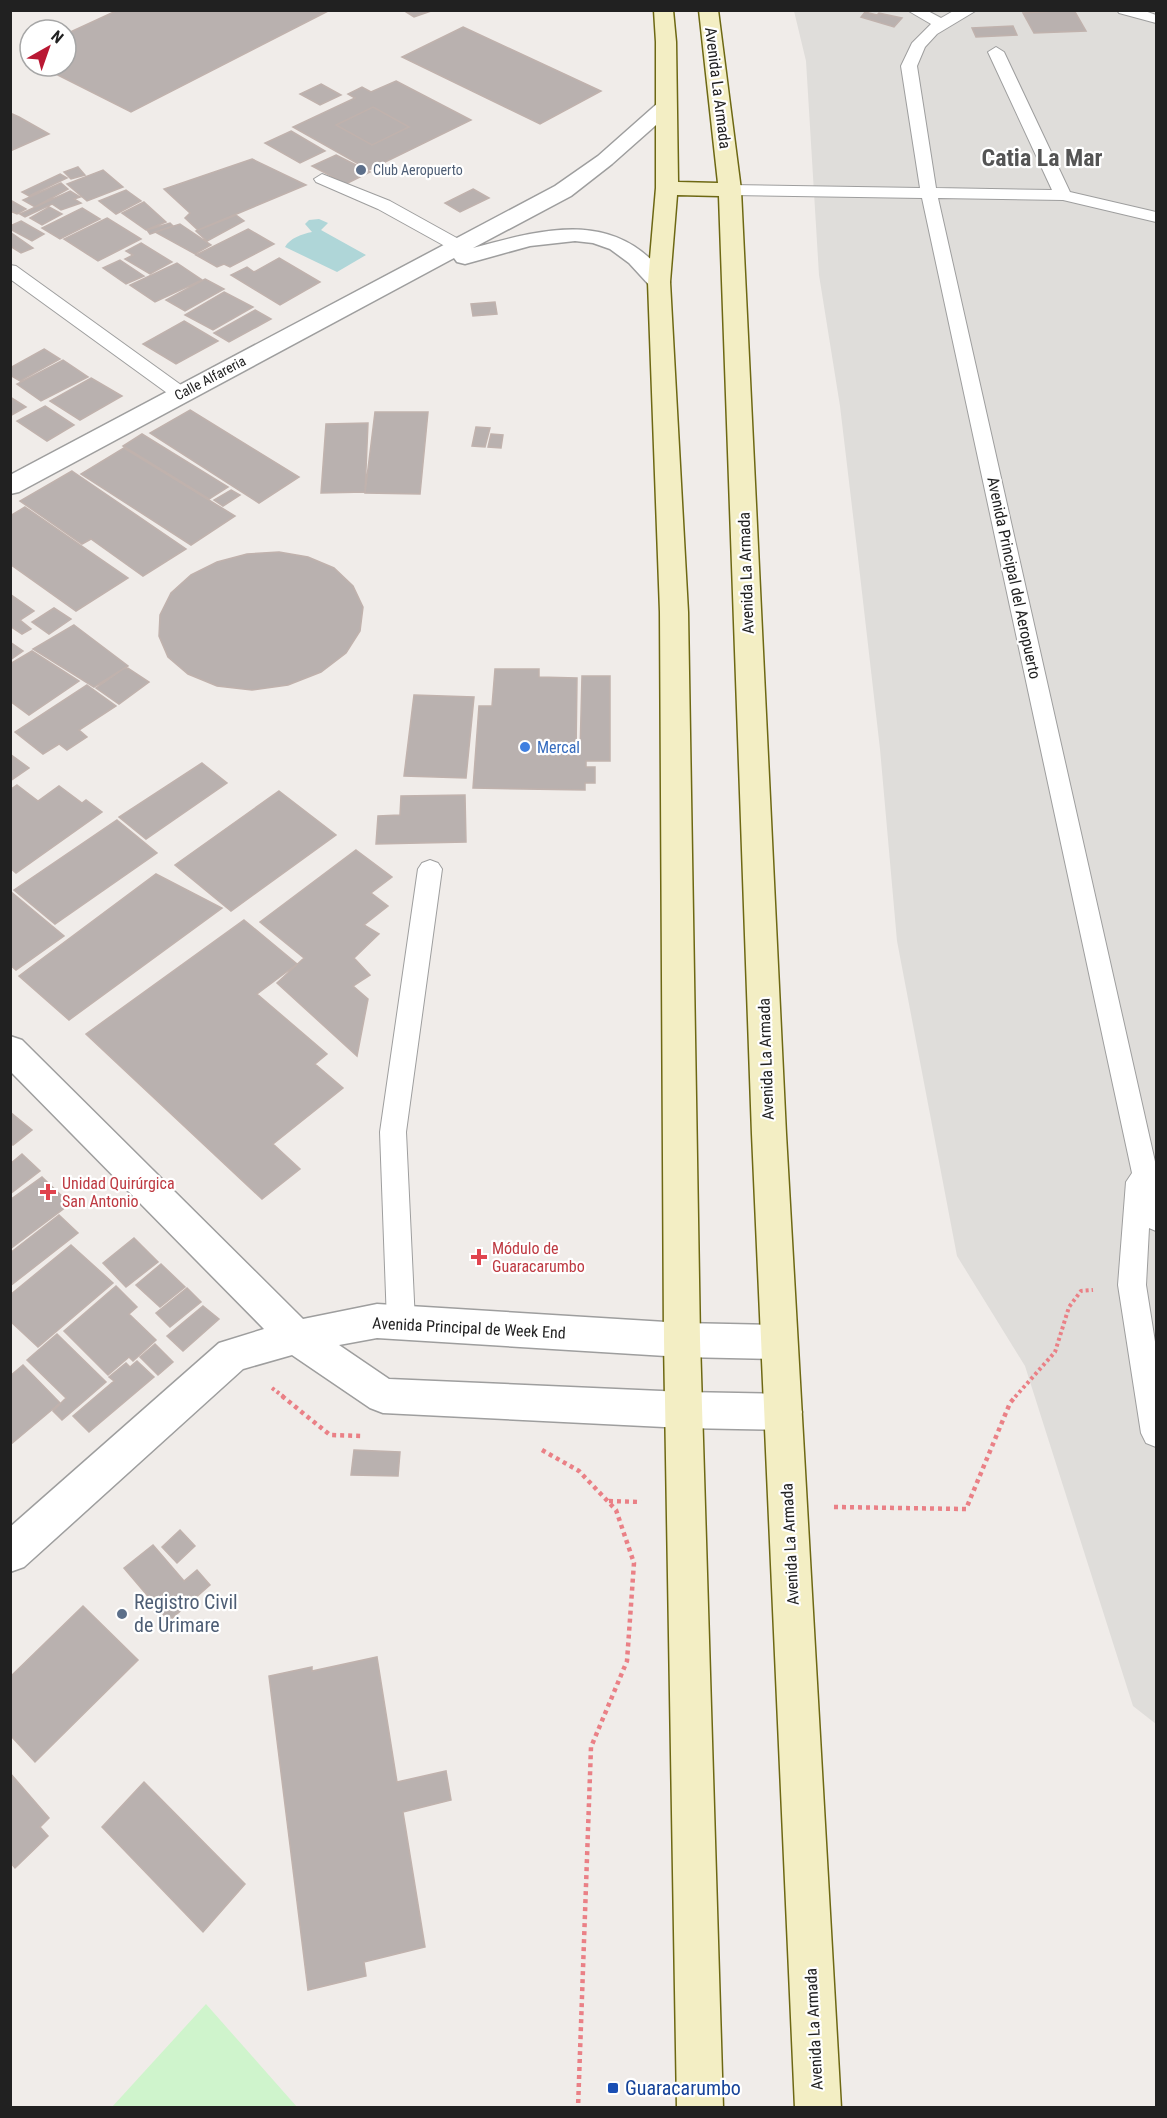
<svg xmlns="http://www.w3.org/2000/svg" width="1167" height="2118" font-family="'Roboto Condensed',sans-serif">
<style>
.airport{fill:#dfddda}
.park{fill:#cff4cc}
.water{fill:#afd6d8}
.building{fill:#b9b1af;stroke:#c0b2ad;stroke-width:1.5;fill-rule:evenodd}
.lines{fill:none;stroke-linecap:round;stroke-linejoin:round}
.lane-casing{stroke:#9e9e9e;stroke-width:2}
.street-casing{stroke:#9e9e9e;stroke-width:3}
.secondary-casing{stroke:#6d6813;stroke-width:3}
.path-far1{stroke:#ea8086;stroke-width:4;stroke-dasharray:3 3;stroke-linecap:butt}
.path{stroke:#ea8086;stroke-width:4.5;stroke-dasharray:4 4;stroke-linecap:butt}
.lane{fill:#fff;fill-rule:evenodd}
.street{fill:#fff;fill-rule:evenodd}
.secondary{fill:#f3eec4;fill-rule:evenodd}
.service-dot{fill:#5c6f8a;stroke:#fff;stroke-width:2}
.shop-dot{fill:#3f7fe0;stroke:#fff;stroke-width:2}
.health-dot{fill:#e0444e;stroke:#fff;stroke-width:2}
.transit-dot{fill:#1a4fb4;stroke:#fff;stroke-width:2}
.labels{text-anchor:middle;dominant-baseline:central;stroke-width:4.5;stroke-linejoin:round;paint-order:stroke}
.far-service-label{font-size:14px;fill:#4e5e75;stroke:#fff;text-anchor:start}
.far-street-label{font-size:14px;fill:#212121;stroke:#fff}
.street-label{font-size:16px;fill:#212121;stroke:#fff}
.shop-label{font-size:16px;fill:#366cbe;stroke:#fff;text-anchor:start}
.health-label{font-size:16px;fill:#be3a42;stroke:#fff;text-anchor:start}
.near-service-label{font-size:20px;fill:#4e5e75;stroke:#fff;text-anchor:start}
.near-transit-label{font-size:20px;fill:#164399;stroke:#fff;text-anchor:start}
.far-town-label{font-size:24px;font-weight:bold;fill:#545454;stroke:#fff}
</style>
<rect width="100%" height="100%" fill="#f0ece9"/>
<path class="airport" d="M 794,11 L 1156,11 L 1156,1724 L 1133,1706 L 1025,1366 L 957,1256 L 897,941 L 880,749 L 857,549 L 840,406 L 819,275 L 806,61 Z"/>
<path class="park" d="M 206,2004 L 297,2107 L 112,2107 Z"/>
<path class="water" d="M 319,219 L 328,223 L 321,230 L 366,255 L 337,272 L 285,247 C 290,238 302,234 312,232 L 305,224 L 309,220 Z"/>
<path class="building" d="M 118,10 L 330,10 L 131,112 L 40,66 L 66,66 L 66,34 Z
M 403,10 L 434,10 L 414,17 Z
M 1074,10 L 1086,31 L 1034,33 L 1023,13 Z
M 865,12 L 877,15 L 879,13 L 902,18 L 894,27 L 861,17 Z
M 1013,26 L 1017,35 L 976,37 L 972,28 Z
M 463,27 L 601,91 L 540,124 L 402,57 Z
M 396,81 L 471,120 L 369,170 L 293,127 L 355,98 L 348,94 L 362,87 L 371,92 ZM 373,107 L 409,127 L 372,145 L 336,125 Z
M 321,84 L 341,95 L 320,105 L 300,94 Z
M 373,107 L 409,127 L 372,145 L 336,125 Z
M 10,113 L 19,117 L 49,134 L 10,151 Z
M 291,131 L 325,151 L 300,163 L 265,143 Z
M 336,155 L 370,172 L 346,184 L 312,166 Z
M 252,159 L 306,185 L 198,230 L 185,218 L 190,213 L 164,189 Z
M 78,167 L 85,175 L 71,179 L 64,172 Z
M 103,170 L 123,187 L 87,201 L 67,184 Z
M 60,174 L 67,178 L 29,196 L 22,192 Z
M 61,183 L 68,189 L 35,207 L 23,200 Z
M 473,189 L 489,198 L 460,212 L 445,203 Z
M 126,190 L 141,201 L 116,214 L 99,201 Z
M 70,191 L 80,197 L 74,199 L 81,203 L 61,210 L 52,204 L 25,217 L 20,214 Z
M 10,201 L 12,201 L 26,209 L 17,214 L 10,211 Z
M 144,202 L 166,222 L 146,230 L 122,213 Z
M 49,207 L 62,214 L 42,225 L 30,218 Z
M 82,208 L 100,219 L 60,239 L 42,228 Z
M 236,215 L 244,221 L 207,241 L 196,231 Z
M 107,218 L 141,239 L 98,261 L 64,239 Z
M 21,221 L 44,234 L 32,241 L 10,229 L 10,226 Z
M 170,223 L 173,226 L 150,234 L 147,230 Z
M 180,224 L 211,245 L 195,254 L 155,232 Z
M 248,229 L 274,244 L 230,267 L 224,264 L 217,267 L 196,255 Z
M 10,232 L 33,248 L 21,253 L 10,246 Z
M 141,243 L 172,262 L 150,274 L 125,259 L 133,255 L 126,251 Z
M 279,258 L 320,282 L 280,305 L 231,275 L 247,267 L 254,272 Z
M 120,260 L 144,276 L 126,284 L 103,268 Z
M 177,263 L 202,280 L 155,302 L 130,285 Z
M 205,279 L 224,289 L 185,311 L 166,300 Z
M 224,292 L 253,307 L 213,330 L 185,315 Z
M 495,302 L 497,314 L 473,316 L 471,304 Z
M 255,310 L 271,319 L 229,342 L 214,333 Z
M 184,321 L 218,341 L 176,364 L 143,344 Z
M 44,349 L 60,359 L 20,381 L 10,375 L 10,368 Z
M 63,360 L 88,377 L 41,401 L 17,384 Z
M 91,378 L 122,396 L 80,420 L 50,401 Z
M 10,397 L 26,407 L 10,416 Z
M 45,406 L 74,425 L 47,441 L 17,421 Z
M 190,410 L 299,477 L 259,503 L 150,433 Z
M 375,412 L 428,412 L 420,494 L 365,493 Z
M 368,423 L 365,492 L 321,493 L 326,424 Z
M 476,427 L 490,428 L 485,447 L 472,446 Z
M 142,434 L 228,487 L 209,499 L 123,446 Z
M 491,434 L 503,435 L 501,448 L 488,447 Z
M 124,448 L 235,516 L 191,545 L 81,474 Z
M 72,471 L 186,549 L 143,576 L 91,539 L 82,544 L 20,501 Z
M 231,490 L 240,495 L 223,506 L 214,500 Z
M 25,507 L 128,578 L 76,611 L 10,564 L 10,516 Z
M 279,552 L 308,557 L 334,568 L 353,586 L 363,607 L 360,631 L 346,653 L 321,672 L 288,685 L 252,690 L 217,686 L 188,674 L 168,657 L 159,636 L 160,615 L 171,593 L 191,575 L 217,562 L 247,554 Z
M 10,594 L 34,611 L 20,620 L 31,629 L 22,634 L 10,626 Z
M 54,608 L 71,619 L 49,634 L 32,622 Z
M 74,625 L 128,666 L 94,687 L 33,649 Z
M 10,642 L 23,651 L 10,660 Z
M 32,651 L 79,681 L 29,715 L 10,701 L 10,664 Z
M 126,667 L 149,682 L 119,704 L 96,688 Z
M 495,669 L 539,669 L 539,677 L 577,678 L 576,753 L 580,753 L 582,676 L 610,676 L 610,761 L 586,761 L 586,767 L 595,767 L 595,783 L 585,783 L 585,790 L 473,788 L 479,706 L 492,706 Z
M 87,685 L 116,706 L 79,730 L 87,737 L 67,750 L 59,744 L 43,754 L 15,732 Z
M 414,695 L 474,697 L 466,778 L 404,776 Z
M 10,754 L 29,768 L 10,781 Z
M 202,763 L 227,783 L 146,839 L 119,817 Z
M 17,785 L 38,801 L 59,786 L 82,803 L 86,800 L 102,812 L 16,873 L 10,868 L 10,790 Z
M 279,791 L 336,835 L 231,911 L 175,865 Z
M 465,795 L 466,842 L 376,844 L 378,816 L 400,815 L 401,796 Z
M 117,820 L 157,853 L 55,924 L 14,890 Z
M 356,850 L 392,877 L 371,893 L 388,906 L 364,925 L 379,934 L 354,958 L 370,975 L 353,986 L 368,999 L 357,1056 L 277,983 L 304,958 L 260,922 Z
M 156,874 L 222,908 L 69,1020 L 19,976 Z
M 10,891 L 64,936 L 16,970 L 10,965 Z
M 244,920 L 297,964 L 257,994 L 327,1054 L 315,1064 L 343,1088 L 273,1144 L 300,1169 L 262,1199 L 86,1034 Z
M 10,1112 L 32,1130 L 13,1145 L 10,1143 Z
M 22,1154 L 40,1171 L 10,1194 L 10,1164 Z
M 42,1177 L 70,1204 L 10,1249 L 10,1200 Z
M 59,1215 L 78,1233 L 10,1286 L 10,1253 Z
M 134,1238 L 158,1262 L 126,1287 L 103,1263 Z
M 71,1245 L 113,1283 L 38,1347 L 10,1321 L 10,1295 Z
M 161,1264 L 185,1287 L 160,1307 L 136,1285 Z
M 116,1286 L 137,1307 L 129,1314 L 156,1340 L 133,1361 L 129,1357 L 108,1375 L 64,1331 Z
M 187,1288 L 201,1302 L 170,1327 L 156,1313 Z
M 203,1306 L 219,1319 L 183,1351 L 167,1336 Z
M 57,1334 L 106,1382 L 62,1420 L 53,1411 L 66,1398 L 27,1360 Z
M 155,1344 L 173,1362 L 158,1375 L 140,1357 Z
M 137,1361 L 154,1377 L 89,1432 L 73,1416 L 114,1381 L 109,1377 L 126,1363 L 130,1367 Z
M 23,1365 L 60,1403 L 10,1445 L 10,1376 Z
M 354,1450 L 400,1452 L 398,1476 L 351,1475 Z
M 180,1530 L 195,1546 L 177,1563 L 162,1547 Z
M 153,1545 L 184,1581 L 197,1570 L 210,1585 L 169,1621 L 124,1568 Z
M 83,1606 L 138,1660 L 35,1762 L 10,1735 L 10,1677 Z
M 377,1657 L 397,1782 L 446,1771 L 451,1800 L 403,1812 L 425,1947 L 364,1962 L 366,1976 L 308,1990 L 269,1676 L 312,1667 L 312,1671 Z
M 10,1773 L 49,1818 L 40,1827 L 48,1836 L 15,1868 L 10,1862 Z
M 144,1782 L 245,1884 L 203,1932 L 102,1827 Z"/>
<g class="lines">
<g class="lane-casing">
<path id="lane" d="M 907,10 L 926,10 L 941,18 L 955,10 L 977,10 L 937,34 L 925,47 L 917,66 L 936,188 L 1052,190 L 988,52 L 996,47 L 1004,52 L 1070,192 L 1156,212 L 1156,222 L 1063,200 L 938,198 L 1156,1166 L 1156,1231 L 1149,1228 L 1146,1285 L 1156,1348 L 1156,1447 L 1146,1443 L 1141,1433 L 1118,1285 L 1126,1182 L 1132,1173 L 922,198 L 730,195 L 722,190 L 730,185 L 920,188 L 901,66 L 912,43 L 931,24 Z
M 1117,10 L 1142,10 L 1156,15 L 1156,23 L 1119,13 Z
M 322,174 L 390,201 L 464,242 L 467,246 L 464,250 L 452,250 L 378,209 L 316,182 L 314,179 Z
M 10,265 L 16,266 L 188,390 L 190,394 L 188,398 L 174,398 L 10,279 Z
M 430,860 L 438,863 L 442,869 L 406,1132 L 415,1322 L 411,1331 L 401,1335 L 391,1331 L 387,1322 L 380,1132 L 418,869 L 422,863 Z"/>
</g>
<g class="street-casing">
<path id="street" d="M 666,100 L 673,102 L 676,106 L 673,110 L 612,164 L 571,196 L 473,248 C 547,228 619,208 670,282 L 667,287 L 659,289 L 651,287 L 629,263 L 610,249 L 593,243 L 575,241 L 530,246 L 465,264 L 457,262 L 454,258 L 19,492 L 10,494 L 10,475 L 555,186 L 598,156 L 659,102 Z
M 10,1036 L 22,1040 L 303,1319 L 377,1304 L 682,1323 L 779,1325 L 792,1330 L 797,1342 L 792,1354 L 779,1359 L 682,1357 L 377,1338 L 339,1345 L 389,1379 L 684,1392 L 783,1394 L 796,1400 L 802,1412 L 796,1424 L 783,1430 L 684,1428 L 383,1413 L 370,1408 L 292,1355 L 243,1369 L 24,1567 L 10,1572 L 10,1527 L 219,1343 L 264,1329 L 10,1071 Z"/>
</g>
<g class="secondary-casing">
<path id="secondary" d="M 654,10 L 673,10 L 676,42 L 678,182 L 718,183 L 699,10 L 718,10 L 741,190 L 786,1134 L 841,2108 L 795,2108 L 752,1134 L 719,196 L 677,195 L 670,282 L 688,612 L 700,1340 L 723,2108 L 677,2108 L 664,1340 L 660,612 L 648,282 L 656,188 L 656,42 Z"/>
</g>
<path class="path-far1" d="M 272,1388 L 284,1397
M 1015,1397 L 1055,1352 L 1069,1307 L 1081,1291 L 1093,1290"/>
<path class="path" d="M 282,1396 L 330,1435 L 364,1436
M 542,1450 L 579,1471 L 616,1510 L 634,1563 L 627,1661 L 591,1747 L 578,2108
M 609,1501 L 641,1502
M 834,1507 L 966,1509 L 1010,1403 L 1016,1396"/>
<use href="#lane" class="lane"/>
<use href="#street" class="street"/>
<use href="#secondary" class="secondary"/>
</g>
<g class="service-dot">
<circle cx="361" cy="170" r="6"/>
<circle cx="122" cy="1614" r="6"/>
</g>
<circle class="shop-dot" cx="525" cy="747" r="6"/>
<g class="health-dot">
<path d="M45 1183h6v6h6v6h-6v6h-6v-6h-6v-6h6z"/>
<path d="M476 1248h6v6h6v6h-6v6h-6v-6h-6v-6h6z"/>
</g>
<rect class="transit-dot" x="607" y="2082" width="12" height="12" rx="3"/>
<g class="labels">
<g class="far-service-label">
<text x="373" y="170">Club Aeropuerto</text>
</g>
<g class="far-street-label">
<text transform="translate(210 378) rotate(-28)">Calle Alfareria</text>
</g>
<g class="street-label">
<text transform="translate(718 88) rotate(83)">Avenida La Armada</text>
<text transform="translate(746 573) rotate(-92)">Avenida La Armada</text>
<text transform="translate(1014 578) rotate(78)">Avenida Principal del Aeropuerto</text>
<text transform="translate(766 1059) rotate(-92)">Avenida La Armada</text>
<text transform="translate(469 1328) rotate(3)">Avenida Principal de Week End</text>
<text transform="translate(790 1544) rotate(-93)">Avenida La Armada</text>
<text transform="translate(814 2029) rotate(-93)">Avenida La Armada</text>
</g>
<g class="shop-label">
<text x="537" y="747">Mercal</text>
</g>
<g class="health-label">
<text x="62" y="1183">Unidad Quirúrgica<tspan x="62" dy="18">San Antonio</tspan></text>
<text x="492" y="1248">Módulo de<tspan x="492" dy="18">Guaracarumbo</tspan></text>
</g>
<g class="near-service-label">
<text x="134" y="1602">Registro Civil<tspan x="134" dy="23">de Urimare</tspan></text>
</g>
<g class="near-transit-label">
<text x="625" y="2088">Guaracarumbo</text>
</g>
<g class="far-town-label">
<text x="1042" y="158">Catia La Mar</text>
</g>
</g>
<rect width="1167" height="2118" fill="none" stroke="#212121" stroke-width="24"/>
<g transform="translate(48 48) rotate(40)"><circle r="28" fill="#ffffff" stroke="#a6a6a6" stroke-width="1.5"/>
<path d="M0-4.5L10 22L0 15L-10 22Z" fill="#b91833"/>
<text y="-9" font-size="16" font-weight="bold" text-anchor="middle" fill="#212121">N</text>
</g>
</svg>
